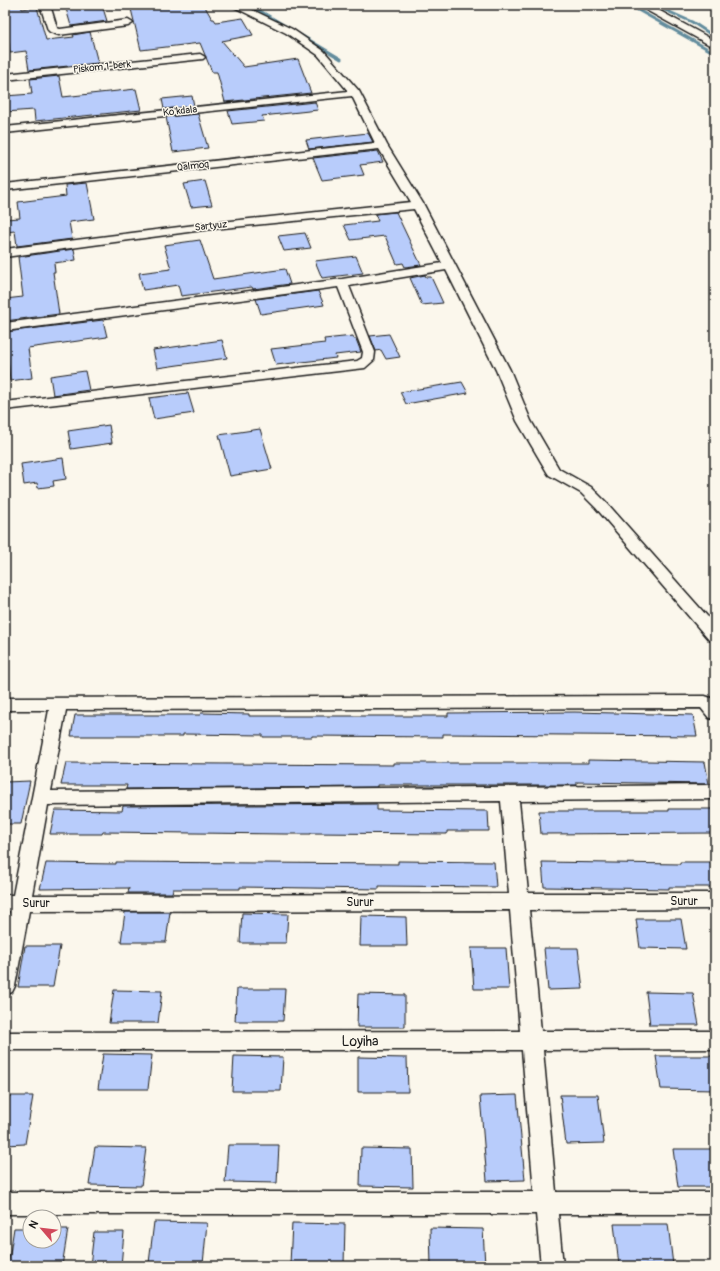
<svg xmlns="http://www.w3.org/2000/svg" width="720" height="1271" font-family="Pangolin,sans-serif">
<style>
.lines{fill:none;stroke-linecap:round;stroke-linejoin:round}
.stream{stroke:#628c9d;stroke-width:3}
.building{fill:#b8ccfb;stroke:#1c1c1c}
.minor-casing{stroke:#1c1c1c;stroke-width:3}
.minor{fill:#fbf7ec;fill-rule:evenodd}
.labels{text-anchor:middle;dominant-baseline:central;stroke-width:3;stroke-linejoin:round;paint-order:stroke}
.far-street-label{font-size:10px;fill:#1c1c1c;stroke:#fbf7ec}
.street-label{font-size:12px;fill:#1c1c1c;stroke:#fbf7ec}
.near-street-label{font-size:14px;fill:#1c1c1c;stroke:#fbf7ec}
</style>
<rect width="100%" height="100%" fill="#fbf7ec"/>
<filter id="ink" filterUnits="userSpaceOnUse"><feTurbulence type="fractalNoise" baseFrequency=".025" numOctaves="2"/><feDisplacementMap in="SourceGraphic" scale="8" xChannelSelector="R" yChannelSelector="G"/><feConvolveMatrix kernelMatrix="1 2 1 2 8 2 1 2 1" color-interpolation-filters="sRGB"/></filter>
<g filter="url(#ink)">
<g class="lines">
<path class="stream" d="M 250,5 L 287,27
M 629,5 L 715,53
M 654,5 L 692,22 L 715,37
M 299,34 L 341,59"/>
</g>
<path class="building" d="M 5,5 L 21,5 L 22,9 L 37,7 L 46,40 L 74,37 L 73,35 L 90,32 L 98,63 L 29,70 L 26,51 L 10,53 L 8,37 L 5,37 Z
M 65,5 L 102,5 L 107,21 L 71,26 Z
M 130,5 L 204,5 L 212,19 L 214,19 L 216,22 L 243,18 L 253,35 L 222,41 L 244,67 L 298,59 L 311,93 L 225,102 L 217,72 L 212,72 L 200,43 L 141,50 Z
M 59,76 L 63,97 L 136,89 L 141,110 L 35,121 L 34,110 L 5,112 L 5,96 L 32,94 L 30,79 Z
M 192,96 L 194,106 L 164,109 L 162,99 Z
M 315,102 L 318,110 L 262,116 L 264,121 L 232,124 L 228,111 Z
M 198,114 L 208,148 L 173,152 L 166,117 Z
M 368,133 L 373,142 L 309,149 L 306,140 Z
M 378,151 L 383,162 L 360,165 L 364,175 L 322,180 L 313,158 Z
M 205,181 L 212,205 L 191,207 L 184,184 Z
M 87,183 L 94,219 L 69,222 L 72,239 L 17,246 L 15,231 L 5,232 L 5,219 L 20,218 L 18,202 L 66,196 L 65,185 Z
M 396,212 L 402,225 L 421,265 L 405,267 L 403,263 L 397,264 L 385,236 L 351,240 L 344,225 L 378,221 L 375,214 Z
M 305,233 L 311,248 L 284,251 L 278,236 Z
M 200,240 L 213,279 L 285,269 L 290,284 L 253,289 L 252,287 L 181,296 L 178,285 L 143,290 L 139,273 L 171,269 L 164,245 Z
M 74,249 L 76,260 L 54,263 L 55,272 L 53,272 L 59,314 L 5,321 L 5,299 L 23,297 L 18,257 Z
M 356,256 L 363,273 L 322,278 L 315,261 Z
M 425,275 L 426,277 L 431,277 L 443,303 L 422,305 L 410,278 Z
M 318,291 L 324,305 L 261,314 L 256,299 Z
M 103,320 L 107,337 L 28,348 L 32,378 L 10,381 L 7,347 L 5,348 L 5,332 Z
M 389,334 L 400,357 L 386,359 L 381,350 L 376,351 L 370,336 Z
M 353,336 L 354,339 L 356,339 L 361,352 L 335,355 L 336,358 L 276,365 L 271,349 L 325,343 L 324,339 Z
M 222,340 L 227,358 L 157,368 L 153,350 Z
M 85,371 L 89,390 L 53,395 L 50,376 Z
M 462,382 L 468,393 L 406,404 L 400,392 Z
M 188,393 L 194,413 L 154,419 L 149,398 Z
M 109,425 L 112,443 L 71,449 L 68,431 Z
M 260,429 L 272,469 L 230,476 L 219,435 Z
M 63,458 L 66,479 L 53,481 L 54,486 L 38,488 L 37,483 L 24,485 L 21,464 Z
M 575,712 L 693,715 L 697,736 L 443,734 L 443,737 L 312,736 L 312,737 L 263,737 L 263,735 L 183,734 L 183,736 L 71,736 L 75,715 L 200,715 L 201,713 L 249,714 L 249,716 L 448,716 L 448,713 Z
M 588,760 L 705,762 L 709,784 L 577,782 L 577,785 L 377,785 L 377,787 L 126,789 L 127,785 L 61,785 L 66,763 L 393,765 L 393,763 L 588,763 Z
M 30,781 L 21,824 L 5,824 L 5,782 Z
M 377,804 L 377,810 L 488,811 L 489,831 L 447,831 L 447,834 L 311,833 L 311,834 L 285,834 L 103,832 L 102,834 L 50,834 L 55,810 L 122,811 L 123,806 Z
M 669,809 L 715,809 L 715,833 L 541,834 L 539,811 L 669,811 Z
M 398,861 L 494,862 L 496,887 L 379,886 L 379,889 L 240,887 L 240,889 L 173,889 L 172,893 L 128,893 L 129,888 L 40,889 L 46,863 L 116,864 L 116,862 L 398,864 Z
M 542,862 L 680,864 L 680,862 L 715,862 L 715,887 L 669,887 L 669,889 L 544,887 Z
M 125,912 L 170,912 L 166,942 L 121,942 Z
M 242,913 L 288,914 L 286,943 L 240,943 Z
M 361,916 L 406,917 L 407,946 L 360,946 Z
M 636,919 L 681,919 L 686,949 L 640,948 Z
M 25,946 L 60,946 L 53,987 L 18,987 Z
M 471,948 L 506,948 L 509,989 L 474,989 Z
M 544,948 L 578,948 L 583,989 L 548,990 Z
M 237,989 L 285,989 L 283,1021 L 235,1021 Z
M 114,990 L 162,991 L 158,1023 L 109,1023 Z
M 646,992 L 693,993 L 699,1025 L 650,1025 Z
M 358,994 L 405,995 L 405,1027 L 357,1027 Z
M 103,1054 L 152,1055 L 148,1089 L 98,1089 Z
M 234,1056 L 283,1057 L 281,1091 L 232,1091 Z
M 656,1056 L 715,1056 L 715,1090 L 661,1089 Z
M 358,1057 L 407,1058 L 408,1092 L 358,1092 Z
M 517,1095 L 525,1180 L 487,1181 L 480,1096 Z
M 560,1095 L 598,1095 L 604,1143 L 566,1144 Z
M 5,1096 L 33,1096 L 25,1144 L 5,1145 Z
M 228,1145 L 279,1145 L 277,1183 L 225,1182 Z
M 95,1147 L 146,1148 L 141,1186 L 89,1185 Z
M 361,1148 L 412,1149 L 413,1187 L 360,1186 Z
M 673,1149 L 715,1149 L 715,1187 L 678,1187 Z
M 154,1222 L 207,1223 L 203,1264 L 149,1263 Z
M 292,1223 L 345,1224 L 344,1265 L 290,1264 Z
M 614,1224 L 668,1224 L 673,1265 L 619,1265 Z
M 14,1228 L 30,1228 L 30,1241 L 54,1241 L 54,1229 L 68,1229 L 62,1266 L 8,1266 Z
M 430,1228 L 483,1229 L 485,1266 L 431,1266 Z
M 94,1232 L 124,1232 L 121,1266 L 90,1266 Z"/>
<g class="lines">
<g class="minor-casing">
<path id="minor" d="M 40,5 L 50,5 L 57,28 L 60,29 L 128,20 L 133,23 L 128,26 L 59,35 L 50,32 L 48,30 Z
M 230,5 L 242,5 L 292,29 L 324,51 L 359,91 L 387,145 L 424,205 L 510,370 L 531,421 L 559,469 L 591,487 L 606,502 L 715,625 L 715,642 L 709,640 L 596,508 L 581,493 L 549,475 L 547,472 L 517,421 L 496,370 L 446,270 L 349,286 L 375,352 L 374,360 L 365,368 L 5,410 L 5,402 L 357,361 L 362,358 L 363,352 L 338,287 L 5,331 L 5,323 L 342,279 L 442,263 L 414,209 L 203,230 L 5,257 L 5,249 L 203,224 L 411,202 L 379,149 L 5,190 L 5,184 L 375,143 L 352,96 L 5,133 L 5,127 L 348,91 L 318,55 L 286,33 Z
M 637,5 L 649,5 L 715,41 L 715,48 Z
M 200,54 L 205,57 L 203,59 L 5,80 L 5,74 Z
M 705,696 L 711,698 L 715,702 L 715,719 L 709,718 L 701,708 L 66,710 L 51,791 L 715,785 L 715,799 L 519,801 L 528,893 L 715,893 L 715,909 L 529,910 L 541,1031 L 715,1031 L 715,1049 L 543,1050 L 556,1192 L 715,1192 L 715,1214 L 558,1214 L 563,1266 L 541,1266 L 536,1214 L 5,1214 L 5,1192 L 534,1192 L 522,1050 L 5,1050 L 5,1032 L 520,1031 L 510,910 L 29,911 L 15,986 L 12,992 L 5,995 L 5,935 L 10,911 L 5,911 L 5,895 L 13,895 L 49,710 L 5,710 L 5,698 ZM 501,801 L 509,894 L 32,895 L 48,805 Z"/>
</g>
<use href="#minor" class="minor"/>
</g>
</g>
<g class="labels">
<g class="far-street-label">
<text transform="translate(102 67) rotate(-6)">Piskom 1-berk</text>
<text transform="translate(180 111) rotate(-6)">Ko'kdala</text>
<text transform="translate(193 166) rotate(-6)">Qalmoq</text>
<text transform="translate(211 226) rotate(-6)">Sartyuz</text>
</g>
<g class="street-label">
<text x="684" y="901">Surur</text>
<text x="360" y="902">Surur</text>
<text x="36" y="903">Surur</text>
</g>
<g class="near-street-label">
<text x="360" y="1041">Loyiha</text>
</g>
</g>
<rect width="720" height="1271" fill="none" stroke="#fbf7ec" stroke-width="20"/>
<rect x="10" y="10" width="700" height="1251" fill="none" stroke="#1c1c1c" stroke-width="1.5" filter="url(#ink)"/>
<g transform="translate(42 1229) rotate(298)"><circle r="19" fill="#fbf7ec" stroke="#a29f99"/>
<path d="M0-3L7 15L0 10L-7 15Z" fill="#d1495b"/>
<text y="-6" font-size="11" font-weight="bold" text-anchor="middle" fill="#1c1c1c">N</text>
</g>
</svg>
